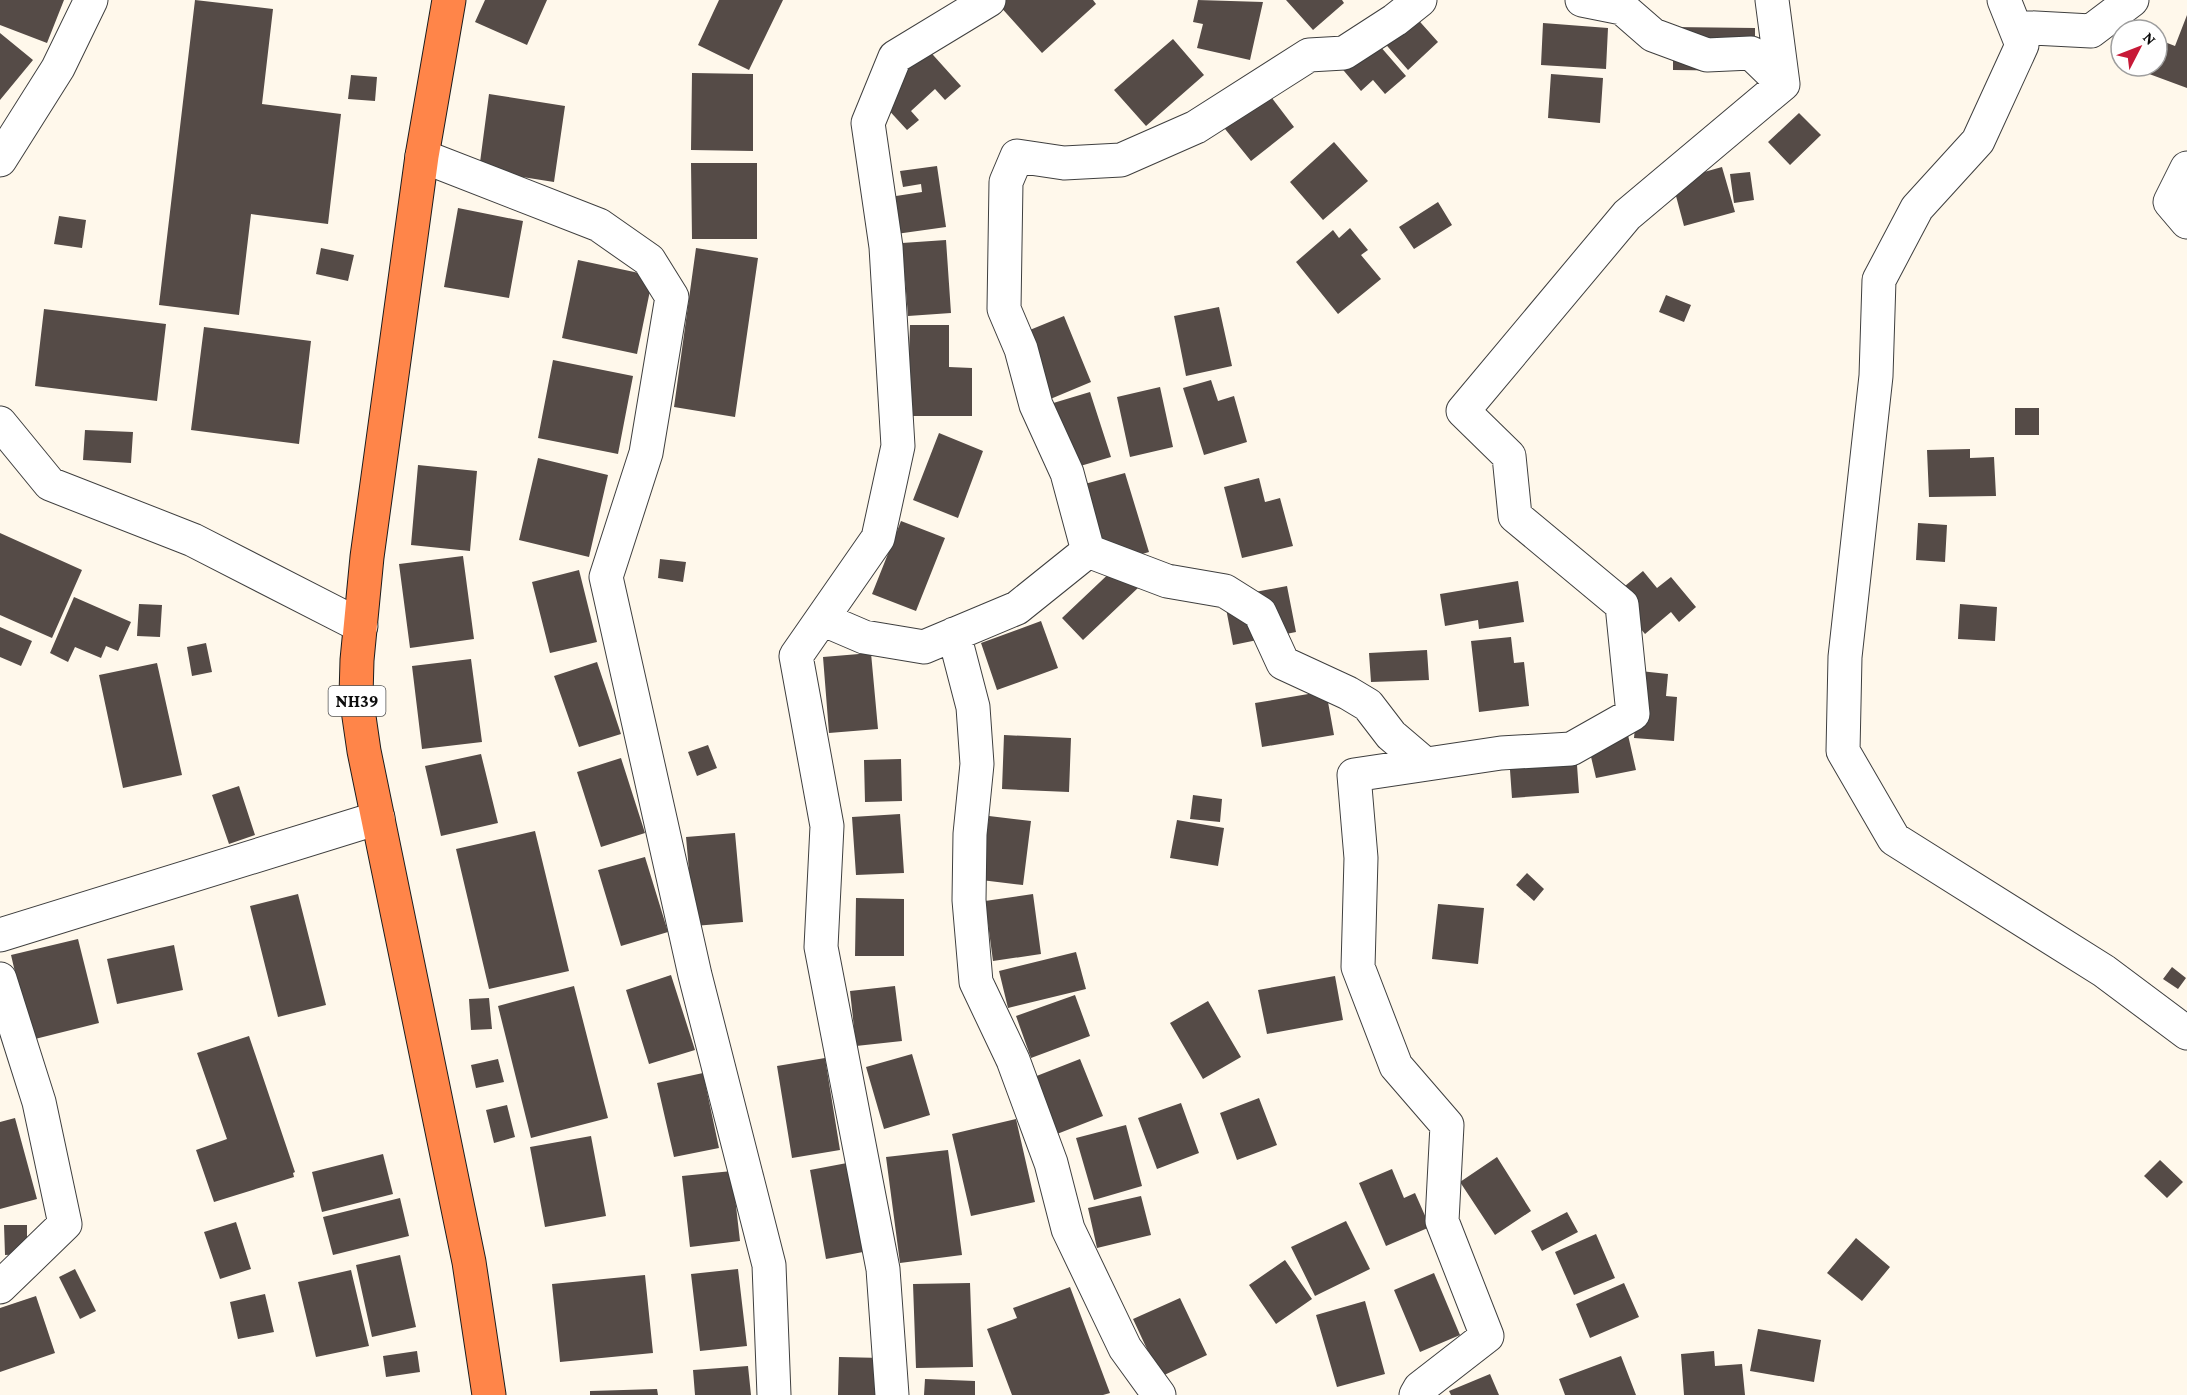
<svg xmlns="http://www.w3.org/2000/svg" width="2187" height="1395" font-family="'Crimson Pro',serif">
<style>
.building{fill:#554b47}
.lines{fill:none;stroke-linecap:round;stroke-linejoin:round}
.minor-casing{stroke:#3f3f3f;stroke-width:35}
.highway-casing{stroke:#1d1d1d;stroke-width:35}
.minor{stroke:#fff;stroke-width:33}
.highway{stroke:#ff8549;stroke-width:33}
.labels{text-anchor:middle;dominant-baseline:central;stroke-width:6;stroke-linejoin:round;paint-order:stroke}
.shield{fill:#fff;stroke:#555;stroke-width:1.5}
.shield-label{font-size:18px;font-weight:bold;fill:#0c0c0c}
</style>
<rect width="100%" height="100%" fill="#fff8eb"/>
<path class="building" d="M 0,0 L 64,0 L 47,43 L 0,25 Z
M 195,0 L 273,9 L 262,104 L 341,114 L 328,224 L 251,214 L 239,315 L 159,305 Z
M 485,0 L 547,0 L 527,45 L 475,22 Z
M 719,0 L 783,0 L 749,70 L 698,45 Z
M 1003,0 L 1093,0 L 1096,4 L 1042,53 L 998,4 Z
M 1198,0 L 1263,2 L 1250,60 L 1197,48 L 1203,24 L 1193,22 Z
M 1286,0 L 1342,0 L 1344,3 L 1313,30 Z
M 1405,5 L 1438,42 L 1408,70 L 1375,32 Z
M 2187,15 L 2187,88 L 2133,68 L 2133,66 L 2157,66 L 2157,39 L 2175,46 Z
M 1543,23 L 1608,28 L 1606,69 L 1541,65 Z
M 1673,27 L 1755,28 L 1755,71 L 1673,70 Z
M 1366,30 L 1406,76 L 1385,94 L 1373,80 L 1361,91 L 1333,58 Z
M 0,33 L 33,60 L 0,100 Z
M 1173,39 L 1204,75 L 1146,126 L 1114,90 Z
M 925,46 L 961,86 L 945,100 L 935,89 L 911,111 L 919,120 L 907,130 L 873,93 Z
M 692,73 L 753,74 L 753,151 L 691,150 Z
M 1551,74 L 1603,78 L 1600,123 L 1548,118 Z
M 351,75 L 377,77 L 375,101 L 348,99 Z
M 1265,89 L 1294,127 L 1251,161 L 1221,124 Z
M 489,94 L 565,106 L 554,182 L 479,170 Z
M 1799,113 L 1821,135 L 1790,165 L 1768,142 Z
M 1334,142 L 1368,181 L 1323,220 L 1290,182 Z
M 691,163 L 757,163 L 757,239 L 692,239 Z
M 937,166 L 946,227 L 889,235 L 883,198 L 922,192 L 921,184 L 903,187 L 900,171 Z
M 1722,167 L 1735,212 L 1684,226 L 1672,181 Z
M 1750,172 L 1754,200 L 1734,203 L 1730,174 Z
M 1438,202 L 1452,225 L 1414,249 L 1399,227 Z
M 458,208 L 523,221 L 509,298 L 444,287 Z
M 59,216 L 86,220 L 82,248 L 54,244 Z
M 1350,228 L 1368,250 L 1361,255 L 1381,279 L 1338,314 L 1296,262 L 1333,230 L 1339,238 Z
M 946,240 L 951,313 L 908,316 L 902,243 Z
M 321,248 L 354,255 L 348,281 L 316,274 Z
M 696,248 L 758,258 L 735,417 L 674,407 Z
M 578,260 L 653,276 L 637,354 L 562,338 Z
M 1666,295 L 1691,305 L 1684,322 L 1659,312 Z
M 1219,307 L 1232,366 L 1186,376 L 1174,316 Z
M 44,309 L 166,324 L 157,401 L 35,386 Z
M 1064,316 L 1091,382 L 1048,400 L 1020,334 Z
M 910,325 L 949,325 L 949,367 L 972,368 L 972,416 L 902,416 L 902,354 L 909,354 Z
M 204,327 L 311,341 L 299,444 L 191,430 Z
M 553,360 L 633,376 L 618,454 L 538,438 Z
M 1211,380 L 1218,401 L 1234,396 L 1247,442 L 1204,455 L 1183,388 Z
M 1160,387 L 1173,447 L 1130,457 L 1117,397 Z
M 1090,392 L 1111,457 L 1070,469 L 1050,404 Z
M 2015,408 L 2039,408 L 2039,435 L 2015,435 Z
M 85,430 L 133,432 L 131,463 L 83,460 Z
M 939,433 L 983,451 L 958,518 L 913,500 Z
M 1970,449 L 1970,458 L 1994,457 L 1996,496 L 1929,497 L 1927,450 Z
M 538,458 L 608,475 L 589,557 L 519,540 Z
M 418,465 L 477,471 L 470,551 L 411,545 Z
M 1125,473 L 1149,552 L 1105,565 L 1081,485 Z
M 1259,478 L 1265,502 L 1280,498 L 1293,546 L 1242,558 L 1224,487 Z
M 901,521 L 945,538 L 916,611 L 872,594 Z
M 1918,523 L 1947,525 L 1945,562 L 1916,560 Z
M 0,533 L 82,570 L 52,638 L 0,615 Z
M 463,556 L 474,639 L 410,648 L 399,564 Z
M 660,559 L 686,562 L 683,582 L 658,578 Z
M 1118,565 L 1139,587 L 1083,640 L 1062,618 Z
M 579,570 L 597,642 L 550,653 L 532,582 Z
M 1643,571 L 1657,588 L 1671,577 L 1696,607 L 1679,622 L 1671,612 L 1645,634 L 1613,596 Z
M 1518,581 L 1524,622 L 1479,629 L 1478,620 L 1445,626 L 1440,594 Z
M 1287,586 L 1296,632 L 1233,645 L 1224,598 Z
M 74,597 L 131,622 L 118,651 L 106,646 L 101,658 L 75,647 L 68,662 L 50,653 Z
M 139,604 L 162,605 L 160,637 L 137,636 Z
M 1960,604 L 1997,607 L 1995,641 L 1958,639 Z
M 1041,621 L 1058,668 L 997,690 L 981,643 Z
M 0,627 L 32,641 L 21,666 L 0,657 Z
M 1511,637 L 1514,663 L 1524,662 L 1529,706 L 1479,712 L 1471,641 Z
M 206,643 L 212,672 L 192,676 L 187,647 Z
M 1427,650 L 1429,680 L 1371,682 L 1369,653 Z
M 871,653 L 878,729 L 829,733 L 823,657 Z
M 471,659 L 482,742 L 422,749 L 412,666 Z
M 597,662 L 621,734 L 579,747 L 554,676 Z
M 157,663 L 182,775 L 123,788 L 99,675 Z
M 1640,671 L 1668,674 L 1666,696 L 1677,697 L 1674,741 L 1634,738 Z
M 1326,691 L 1334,735 L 1262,747 L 1255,703 Z
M 1004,735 L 1071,738 L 1069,792 L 1002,789 Z
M 1628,735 L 1636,770 L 1596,778 L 1588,744 Z
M 708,745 L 717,768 L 697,776 L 688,752 Z
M 1576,751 L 1579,793 L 1512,798 L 1509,756 Z
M 481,754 L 498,823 L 441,836 L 425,766 Z
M 621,758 L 645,833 L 601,847 L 577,772 Z
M 901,759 L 902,801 L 865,802 L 864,760 Z
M 239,786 L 255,835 L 229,844 L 212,795 Z
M 1193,795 L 1222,799 L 1220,822 L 1190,819 Z
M 900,814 L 904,873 L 856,875 L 852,817 Z
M 989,816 L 1031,821 L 1023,885 L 981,880 Z
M 1177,820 L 1224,828 L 1218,866 L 1170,858 Z
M 535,831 L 569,971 L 489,989 L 456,849 Z
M 735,833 L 743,922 L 694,926 L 686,837 Z
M 645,857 L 668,932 L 621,946 L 598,870 Z
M 1527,873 L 1544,889 L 1534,901 L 1516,885 Z
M 298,894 L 326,1005 L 278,1017 L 250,906 Z
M 1033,894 L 1041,954 L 993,961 L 985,901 Z
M 856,898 L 904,899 L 904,956 L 855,956 Z
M 1438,904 L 1484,908 L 1478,964 L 1432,959 Z
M 78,939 L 99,1023 L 31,1040 L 11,955 Z
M 174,945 L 183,990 L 117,1004 L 107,959 Z
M 1076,952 L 1086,989 L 1008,1008 L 999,971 Z
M 2172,967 L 2186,978 L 2178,989 L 2163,979 Z
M 671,975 L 695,1050 L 649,1064 L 626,990 Z
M 1335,976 L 1343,1020 L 1267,1034 L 1258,990 Z
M 574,986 L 608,1118 L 531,1138 L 498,1006 Z
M 895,986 L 902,1041 L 856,1046 L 850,991 Z
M 1075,995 L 1090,1036 L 1031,1058 L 1016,1016 Z
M 489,998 L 492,1029 L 471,1030 L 469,999 Z
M 1208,1001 L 1241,1057 L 1203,1079 L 1170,1023 Z
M 249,1036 L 295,1172 L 293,1173 L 294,1177 L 214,1202 L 196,1150 L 227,1139 L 197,1053 Z
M 912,1054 L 930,1115 L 884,1129 L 866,1067 Z
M 825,1058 L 840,1150 L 792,1158 L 777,1066 Z
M 498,1059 L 504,1082 L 476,1088 L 471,1065 Z
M 1080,1059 L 1103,1116 L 1057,1134 L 1034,1077 Z
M 703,1073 L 719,1148 L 674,1157 L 657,1083 Z
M 1259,1098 L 1277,1145 L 1237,1160 L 1220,1113 Z
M 1181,1103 L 1199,1153 L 1157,1169 L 1138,1118 Z
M 507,1105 L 515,1137 L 494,1143 L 486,1110 Z
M 15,1118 L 37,1199 L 0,1209 L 0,1122 Z
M 1016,1119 L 1035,1202 L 971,1216 L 952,1134 Z
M 1126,1125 L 1142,1186 L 1094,1200 L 1076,1138 Z
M 591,1136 L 606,1216 L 545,1227 L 530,1147 Z
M 948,1150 L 962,1255 L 900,1263 L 886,1157 Z
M 383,1154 L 393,1194 L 322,1212 L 312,1172 Z
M 1497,1157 L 1531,1211 L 1495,1235 L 1460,1182 Z
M 2160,1160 L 2183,1182 L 2167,1198 L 2144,1176 Z
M 847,1163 L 863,1252 L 826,1259 L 810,1170 Z
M 1392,1169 L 1404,1198 L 1415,1193 L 1430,1227 L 1386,1246 L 1359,1183 Z
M 732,1171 L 740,1241 L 690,1247 L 682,1176 Z
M 1141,1196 L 1151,1235 L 1097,1248 L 1088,1208 Z
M 400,1198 L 409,1236 L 333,1255 L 323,1217 Z
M 1567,1212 L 1578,1232 L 1542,1251 L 1531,1231 Z
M 1346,1221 L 1370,1269 L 1315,1296 L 1291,1247 Z
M 236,1222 L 251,1269 L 220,1279 L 204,1232 Z
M 4,1225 L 27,1225 L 27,1254 L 5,1255 Z
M 1596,1234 L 1615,1278 L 1574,1295 L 1555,1252 Z
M 1856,1238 L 1890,1267 L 1862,1301 L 1827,1273 Z
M 400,1255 L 416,1327 L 372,1337 L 356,1265 Z
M 1285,1260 L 1312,1299 L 1276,1324 L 1249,1285 Z
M 75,1269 L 96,1311 L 80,1319 L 59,1277 Z
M 738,1269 L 747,1346 L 700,1351 L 691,1274 Z
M 351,1270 L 369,1346 L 316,1357 L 298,1282 Z
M 1434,1273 L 1460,1335 L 1420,1352 L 1394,1290 Z
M 645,1275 L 653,1353 L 560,1362 L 552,1284 Z
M 970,1283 L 973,1367 L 916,1368 L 913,1284 Z
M 1624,1283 L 1639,1317 L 1590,1338 L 1576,1304 Z
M 1070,1287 L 1110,1393 L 1103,1395 L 1012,1395 L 987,1329 L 1017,1318 L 1013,1308 Z
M 265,1294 L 274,1332 L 238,1339 L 230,1302 Z
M 36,1296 L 55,1353 L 0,1372 L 0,1308 Z
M 1180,1298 L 1207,1355 L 1160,1377 L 1133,1319 Z
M 1365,1301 L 1385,1374 L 1337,1387 L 1316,1315 Z
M 1758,1329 L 1821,1340 L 1814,1382 L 1750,1371 Z
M 417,1351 L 420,1372 L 386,1377 L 383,1356 Z
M 1714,1351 L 1715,1366 L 1742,1364 L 1745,1395 L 1684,1395 L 1681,1354 Z
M 1621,1356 L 1636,1395 L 1565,1395 L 1559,1379 Z
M 839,1357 L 882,1358 L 881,1395 L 838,1395 Z
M 748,1366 L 751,1395 L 695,1395 L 693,1370 Z
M 1490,1374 L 1499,1395 L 1451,1395 L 1449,1391 Z
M 925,1379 L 975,1381 L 975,1395 L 924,1395 Z
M 657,1389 L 658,1395 L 590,1395 L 590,1391 Z"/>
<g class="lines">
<g class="minor-casing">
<path id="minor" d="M 1582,0 L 1622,8 L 1653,35 L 1707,55 L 1751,53 L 1783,84
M 2004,0 L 2022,45 L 1978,141 L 1917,208 L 1879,280 L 1876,376 L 1845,657 L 1843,751 L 1894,839 L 2104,971 L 2187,1033
M 2015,27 L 2091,31 L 2132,0
M 422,156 L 599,225 L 649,260 L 672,297 L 646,453 L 606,577 L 695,975 L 769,1265 L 774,1395
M 0,160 L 58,68 L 91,0
M 2187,168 L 2170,202 L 2187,222
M 0,423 L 50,484 L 193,540 L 361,626
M 1088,551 L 1167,581 L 1225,591 L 1260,613 L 1283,663 L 1348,693 L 1368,705 L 1391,735 L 1425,764
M 822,619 L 864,637 L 924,647 L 1017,608 L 1088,551 L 1067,473 L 1036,405 L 1021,349 L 1004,309 L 1006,182 L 1017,156 L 1064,163 L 1121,160 L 1196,127 L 1309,55 L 1344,53 L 1395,20 L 1420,0
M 954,634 L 973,707 L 977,764 L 970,834 L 969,900 L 976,982 L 1013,1060 L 1051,1163 L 1068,1229 L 1125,1348 L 1159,1395
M 0,935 L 378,818
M 0,979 L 39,1102 L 65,1224 L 0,1287
M 892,1395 L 883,1269 L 821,947 L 827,826 L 796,656 L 878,538 L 898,446 L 886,247 L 868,123 L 895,57 L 989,0
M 1416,1395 L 1420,1388 L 1487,1336 L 1442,1221 L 1447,1125 L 1396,1066 L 1358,967 L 1361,858 L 1354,775 L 1501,753 L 1571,749 L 1633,714 L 1622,605 L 1515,516 L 1509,456 L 1463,411 L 1627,215 L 1783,84 L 1772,0"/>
</g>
<g class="highway-casing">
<path id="highway" d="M 449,0 L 422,156 L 367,557 L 357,660 L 356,696 L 364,751 L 469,1262 L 489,1395"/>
</g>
<use href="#minor" class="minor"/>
<use href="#highway" class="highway"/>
</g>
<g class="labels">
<rect class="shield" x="328.5" y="686" width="57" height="30" rx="4.5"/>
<g class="shield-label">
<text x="357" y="701">NH39</text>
</g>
</g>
<g transform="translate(2139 48) rotate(48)"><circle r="28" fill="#ffffff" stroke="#9e9e9e" stroke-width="1.5"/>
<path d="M0-4.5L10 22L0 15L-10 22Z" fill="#c71937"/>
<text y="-9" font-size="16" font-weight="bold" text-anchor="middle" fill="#0c0c0c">N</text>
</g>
</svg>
